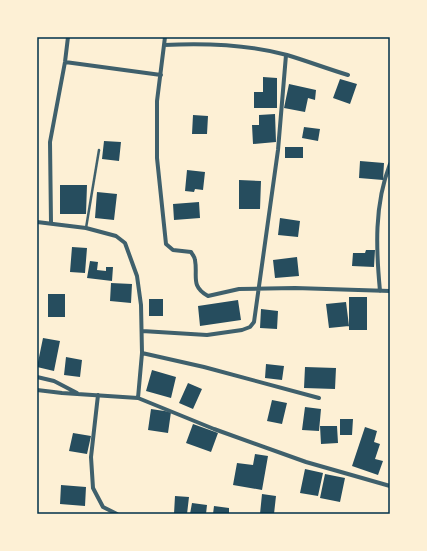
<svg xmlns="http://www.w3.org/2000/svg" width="427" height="551" font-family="'DM Sans',sans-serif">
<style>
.building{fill:#264d5e}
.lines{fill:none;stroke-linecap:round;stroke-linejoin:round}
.service{stroke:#3f606c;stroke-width:2.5}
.minor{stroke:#3f606c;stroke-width:4}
.neatline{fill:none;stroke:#003049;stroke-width:1.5}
</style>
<rect width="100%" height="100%" fill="#fdf0d5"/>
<path class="building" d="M 263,77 L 277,78 L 277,108 L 254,108 L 254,92 L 263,92 Z
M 340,79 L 357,84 L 350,104 L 333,98 Z
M 289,84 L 316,90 L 315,100 L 308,98 L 305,112 L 284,108 Z
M 275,114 L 276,142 L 253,144 L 252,125 L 259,125 L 259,115 Z
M 193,115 L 208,116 L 207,134 L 192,134 Z
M 304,127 L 320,129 L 318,141 L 302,138 Z
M 104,141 L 121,142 L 119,161 L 102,159 Z
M 285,147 L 303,147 L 303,158 L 285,158 Z
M 360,161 L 384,163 L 383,180 L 359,178 Z
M 187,170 L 205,172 L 203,190 L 195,189 L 194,192 L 185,191 Z
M 239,180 L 261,181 L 260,209 L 239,209 Z
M 60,185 L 87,185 L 86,214 L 60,214 Z
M 97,192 L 117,194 L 114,220 L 95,218 Z
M 199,202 L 200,218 L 174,220 L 173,204 Z
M 280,218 L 300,221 L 298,237 L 278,235 Z
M 72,247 L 87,248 L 85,273 L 70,272 Z
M 366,250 L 375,250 L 374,267 L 352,266 L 353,253 L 365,253 Z
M 297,257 L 299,276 L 275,278 L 273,260 Z
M 90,261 L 98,262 L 97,270 L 106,271 L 106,267 L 113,267 L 112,281 L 87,278 Z
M 111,283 L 132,284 L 131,303 L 110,301 Z
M 48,294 L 65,294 L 65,317 L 48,317 Z
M 349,297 L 367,297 L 367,330 L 349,330 Z
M 149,299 L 163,299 L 163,316 L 149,316 Z
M 238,300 L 241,320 L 200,326 L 198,306 Z
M 346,302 L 349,326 L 329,328 L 326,304 Z
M 261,309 L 278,311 L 277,329 L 260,328 Z
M 43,338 L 60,341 L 54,371 L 37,367 Z
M 66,357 L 82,360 L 80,377 L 64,375 Z
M 266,364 L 284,366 L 282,380 L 265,378 Z
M 305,367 L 336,368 L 335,389 L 304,388 Z
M 152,370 L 176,377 L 171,398 L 146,391 Z
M 188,383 L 202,389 L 193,409 L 179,403 Z
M 272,400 L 287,403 L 282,424 L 267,421 Z
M 305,407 L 321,409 L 319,431 L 302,430 Z
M 151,409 L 171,412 L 168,433 L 148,430 Z
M 340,419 L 353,419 L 352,435 L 340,435 Z
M 193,424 L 218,433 L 211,452 L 186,443 Z
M 320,426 L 337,426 L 338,443 L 321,444 Z
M 365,427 L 377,431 L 374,442 L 380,444 L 375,459 L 383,461 L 378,475 L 352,466 Z
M 73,433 L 91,436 L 87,454 L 69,451 Z
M 255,454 L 268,456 L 262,490 L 233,485 L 237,463 L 253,465 Z
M 305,469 L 323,473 L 318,496 L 300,493 Z
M 325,474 L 345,478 L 340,502 L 320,498 Z
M 61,485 L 86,487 L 85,506 L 60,504 Z
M 262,494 L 276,496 L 274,514 L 260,514 Z
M 175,496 L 189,497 L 187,514 L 174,514 Z
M 192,503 L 207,505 L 206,514 L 190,514 Z
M 214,506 L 229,508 L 229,514 L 213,514 Z"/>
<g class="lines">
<path class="service" d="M 86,228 L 99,150"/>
<path class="minor" d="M 165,37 L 157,101 L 157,158 L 166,244 L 173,250 L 191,252 C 192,254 195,257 195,260 C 198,276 190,286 208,296 L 239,289 L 295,288 L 390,291
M 164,45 C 205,43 247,44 287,55 C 307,61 328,69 348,75
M 65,62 L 161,75
M 37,222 L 86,228 L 116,236 L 125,243 L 137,276 L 141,305 L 142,353 L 138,398
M 51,223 L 50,142 L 65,62 L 68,37
M 380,291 C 376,249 374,205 390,164
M 142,331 L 207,335 L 242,330 L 250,327 L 254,322 L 278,150 L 286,55
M 142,353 L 204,367 L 319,398
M 37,377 L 54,381 L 77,393
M 37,390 L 62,393 L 138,398 L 214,429 L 306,462 L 390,486
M 98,395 L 91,457 L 93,488 L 103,507 L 117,514"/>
</g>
<rect width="427" height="551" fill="none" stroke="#fdf0d5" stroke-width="76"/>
<rect x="38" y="38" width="351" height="475" class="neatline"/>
</svg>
